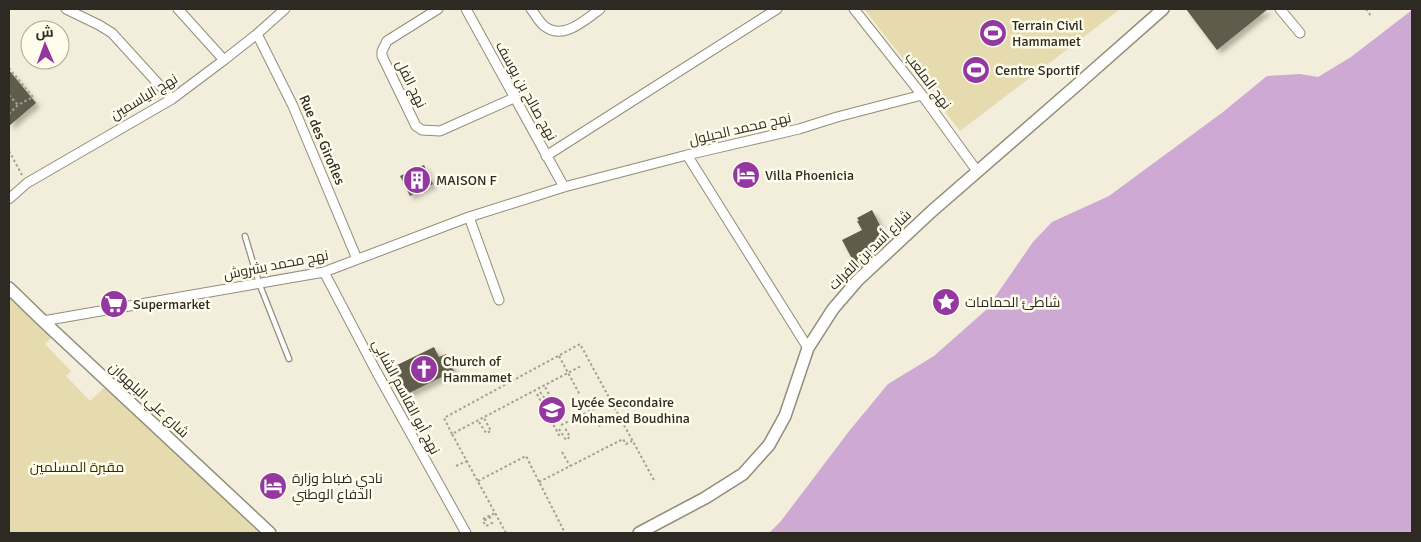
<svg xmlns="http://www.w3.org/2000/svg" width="1421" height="542" font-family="Signika,Cairo,sans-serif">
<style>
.green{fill:#e5dbaf}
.water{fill:#cea9d3}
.building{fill:#5f5b4b;filter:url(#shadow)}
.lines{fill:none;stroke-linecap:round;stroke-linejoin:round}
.service-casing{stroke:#918d7b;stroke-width:7}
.minor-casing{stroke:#918d7b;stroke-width:11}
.tertiary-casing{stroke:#918d7b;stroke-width:14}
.path{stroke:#a4a092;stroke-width:2;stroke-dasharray:2.5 2.5;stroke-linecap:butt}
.service{stroke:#fff;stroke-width:4.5}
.minor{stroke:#fff;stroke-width:9}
.tertiary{stroke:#fff;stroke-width:11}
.labels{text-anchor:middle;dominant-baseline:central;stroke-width:5;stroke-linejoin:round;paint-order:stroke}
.poi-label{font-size:14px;fill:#2c2a23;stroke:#fffcec;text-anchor:start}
.street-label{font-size:14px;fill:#2c2a23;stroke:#fffcec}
.park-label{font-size:14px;fill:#382f01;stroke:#fffcec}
</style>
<defs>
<filter id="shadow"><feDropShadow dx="4" dy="4" stdDeviation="2.5" flood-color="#0004"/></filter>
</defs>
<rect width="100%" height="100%" fill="#f3eedb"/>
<path class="green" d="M 864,9 L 1118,9 L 1119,10 L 960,131 Z
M 9,294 L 52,337 L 45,344 L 71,371 L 66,376 L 90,401 L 106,386 L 259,533 L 9,533 Z"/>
<path class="water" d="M 1412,10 L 1412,533 L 769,533 L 781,521 L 850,430 L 888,384 L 934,356 L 986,310 L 1033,242 L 1052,222 L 1109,196 L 1223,112 L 1267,76 L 1300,74 L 1318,77 L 1351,57 Z"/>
<path class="building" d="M 1186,9 L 1268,9 L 1217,50 Z
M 9,70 L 36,103 L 9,126 Z
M 424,165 L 433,184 L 410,196 L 400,176 Z
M 872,210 L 888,241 L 858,270 L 842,240 L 862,230 L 857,221 L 859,221 L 857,218 Z
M 434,347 L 439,357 L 446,354 L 454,371 L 407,394 L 393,367 Z"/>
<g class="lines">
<g class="service-casing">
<path id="service" d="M 245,236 L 259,283 L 289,359"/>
</g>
<g class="minor-casing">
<path id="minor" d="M 66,9 L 99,25 L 112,33 L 172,99
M 178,9 L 224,60
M 438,9 L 387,41 L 382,51 L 382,56 L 416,126 L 422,130 L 440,131 L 514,98
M 466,9 L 564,187
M 531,9 C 535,14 538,20 543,25 C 562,42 585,20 600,9
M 854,9 L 922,95 L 977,171
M 1280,9 L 1300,33
M 257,34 L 293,106 L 357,259
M 687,155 L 808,348
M 546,156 L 777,9
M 9,199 L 27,183 L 172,99 L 224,60 L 257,34 L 285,9
M 469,217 L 499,300
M 324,272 L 376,371 L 466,533
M 43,321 L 324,272 L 469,217 L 564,187 L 687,155 L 799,129 L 837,117 L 922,95"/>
</g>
<g class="tertiary-casing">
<path id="tertiary" d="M 9,288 L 43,321 L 270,533
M 639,533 L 705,498 L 743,474 L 769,445 L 785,416 L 808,348 L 833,309 L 858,280 L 932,211 L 1078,84 L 1163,9"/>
</g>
<path class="path" d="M 1366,9 L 1371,16
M 9,68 L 33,97 L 18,105 L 9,114
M 9,95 L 18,105
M 9,151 L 22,175
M 559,356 L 580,395
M 540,392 L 546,400 L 551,398 L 544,385
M 537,394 L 560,437
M 592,411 L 600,427
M 479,422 L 486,433 L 491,431 L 484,418
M 561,425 L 602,405
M 559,429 L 566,440 L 570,437 L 565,428
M 452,434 L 444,418 L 580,344 L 655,482
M 562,452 L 570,466
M 456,466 L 467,461
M 478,481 L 526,456 L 565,533
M 539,482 L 623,439 L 626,444 L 632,441
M 491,517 L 483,521 L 486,526 L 494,522
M 483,519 L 495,513
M 506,533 L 452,434 L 581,366"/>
<use href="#service" class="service"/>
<use href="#minor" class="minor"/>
<use href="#tertiary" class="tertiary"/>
</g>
<defs>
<g id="stadium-disc" transform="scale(1.4375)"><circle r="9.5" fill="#9437a1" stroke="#fffcec"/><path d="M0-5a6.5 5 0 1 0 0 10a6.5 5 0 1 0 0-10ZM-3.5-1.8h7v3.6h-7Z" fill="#fff"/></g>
<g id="hotel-disc" transform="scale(1.4375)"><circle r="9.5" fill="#9437a1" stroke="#fffcec"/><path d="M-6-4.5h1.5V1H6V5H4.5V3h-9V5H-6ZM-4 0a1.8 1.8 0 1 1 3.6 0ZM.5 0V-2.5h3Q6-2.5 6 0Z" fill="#fff"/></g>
<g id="building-disc" transform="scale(1.4375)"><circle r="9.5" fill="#9437a1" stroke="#fffcec"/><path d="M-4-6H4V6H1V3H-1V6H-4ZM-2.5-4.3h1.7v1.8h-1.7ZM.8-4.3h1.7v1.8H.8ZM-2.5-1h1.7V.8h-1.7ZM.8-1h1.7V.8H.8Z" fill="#fff"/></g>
<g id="sight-disc" transform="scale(1.4375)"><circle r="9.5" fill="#9437a1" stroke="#fffcec"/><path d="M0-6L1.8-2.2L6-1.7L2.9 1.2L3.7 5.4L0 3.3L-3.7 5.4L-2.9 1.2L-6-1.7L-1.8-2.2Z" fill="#fff"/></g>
<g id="supermarket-disc" transform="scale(1.4375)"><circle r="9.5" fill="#9437a1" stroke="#fffcec"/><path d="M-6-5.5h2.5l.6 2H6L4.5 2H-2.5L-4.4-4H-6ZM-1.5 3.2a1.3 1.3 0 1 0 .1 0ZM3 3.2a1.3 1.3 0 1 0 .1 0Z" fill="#fff"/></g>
<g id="church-disc" transform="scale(1.4375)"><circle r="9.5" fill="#9437a1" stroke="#fffcec"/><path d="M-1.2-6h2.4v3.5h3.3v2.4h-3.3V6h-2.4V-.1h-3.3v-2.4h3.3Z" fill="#fff"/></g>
<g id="school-disc" transform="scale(1.4375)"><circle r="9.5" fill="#9437a1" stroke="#fffcec"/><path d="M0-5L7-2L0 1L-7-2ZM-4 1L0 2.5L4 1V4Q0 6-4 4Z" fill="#fff"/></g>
</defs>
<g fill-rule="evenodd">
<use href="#stadium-disc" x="993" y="33"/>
<use href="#stadium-disc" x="976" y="70"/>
<use href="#hotel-disc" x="746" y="175"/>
<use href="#building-disc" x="417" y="180"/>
<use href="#sight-disc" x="946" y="302"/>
<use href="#supermarket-disc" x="114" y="304"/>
<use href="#church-disc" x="424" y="369"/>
<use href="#school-disc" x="552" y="410"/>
<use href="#hotel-disc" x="273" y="486"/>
</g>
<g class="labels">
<g class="poi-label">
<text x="1012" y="25">Terrain Civil<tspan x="1012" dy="16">Hammamet</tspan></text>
<text x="995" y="70">Centre Sportif</text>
<text x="765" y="175">Villa Phoenicia</text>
<text x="436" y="180">MAISON F</text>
<text x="965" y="302">شاطئ الحمامات</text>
<text x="133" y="304">Supermarket</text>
<text x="443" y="361">Church of<tspan x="443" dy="16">Hammamet</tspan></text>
<text x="571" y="402">Lycée Secondaire<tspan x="571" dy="16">Mohamed Boudhina</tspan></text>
<text x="292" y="478">نادي ضباط وزارة<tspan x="292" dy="16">الدفاع الوطني</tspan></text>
</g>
<g class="street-label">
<text transform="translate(928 81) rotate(53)">نهج الملعب</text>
<text transform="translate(411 84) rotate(64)">نهج الفل</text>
<text transform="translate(526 91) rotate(61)">نهج صالح بن يوسف</text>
<text transform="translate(144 97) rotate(-31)">نهج الياسمين</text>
<text transform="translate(740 129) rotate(-13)">نهج محمد الحيلول</text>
<text transform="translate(322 140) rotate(67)">Rue des Girofles</text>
<text transform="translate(870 250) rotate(-44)">شارع أسد بن الفرات</text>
<text transform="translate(276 265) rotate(-11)">نهج محمد بشروش</text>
<text transform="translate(406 397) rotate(62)">نهج أبو القاسم الشابي</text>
<text transform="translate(149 400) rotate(43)">شارع علي البلهوان</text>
</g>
<g class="park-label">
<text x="77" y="467">مقبرة المسلمين</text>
</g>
</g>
<rect width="1421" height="542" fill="none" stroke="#2c2a23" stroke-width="20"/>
<g transform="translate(45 45) rotate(358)"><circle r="24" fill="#fffcec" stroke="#aba89c"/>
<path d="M0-4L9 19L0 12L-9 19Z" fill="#9437a1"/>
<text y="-8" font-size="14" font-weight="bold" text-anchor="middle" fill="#2c2a23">ش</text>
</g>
</svg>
